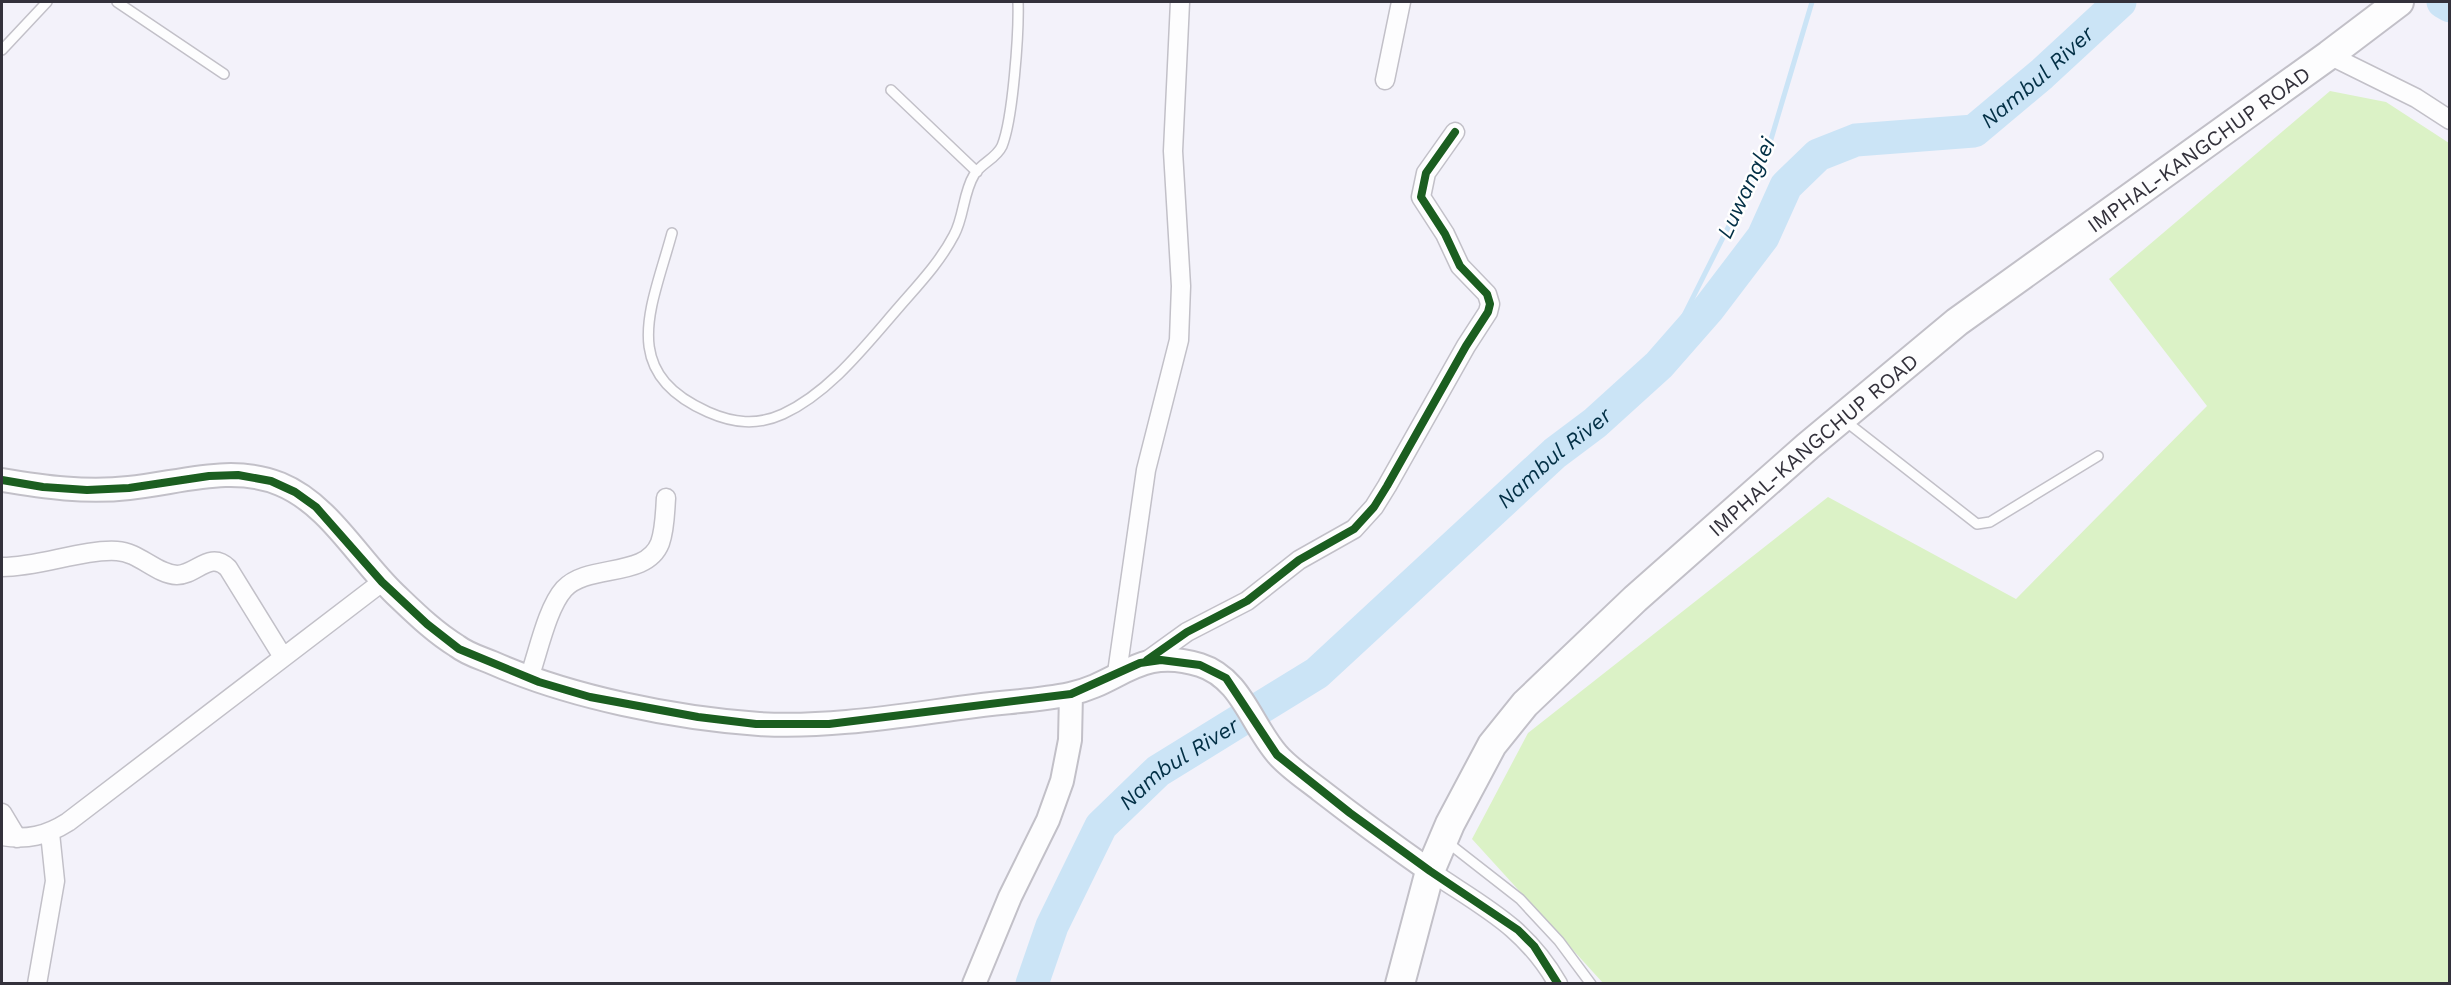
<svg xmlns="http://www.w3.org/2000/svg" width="2451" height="985" font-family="'Work Sans',sans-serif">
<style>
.green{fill:#dbf2c6}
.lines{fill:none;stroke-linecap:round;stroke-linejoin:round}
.stream{stroke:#cbe4f6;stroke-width:5}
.river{stroke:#cbe4f6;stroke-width:33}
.service-casing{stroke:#c2c0c8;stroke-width:12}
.minor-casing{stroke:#c2c0c8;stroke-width:21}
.tertiary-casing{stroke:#c2c0c8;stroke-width:26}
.primary-casing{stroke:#c2c0c8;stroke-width:32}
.service{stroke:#fdfdfe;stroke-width:9}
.minor{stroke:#fdfdfe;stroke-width:18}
.tertiary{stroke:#fdfdfe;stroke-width:22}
.primary{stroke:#fdfdfe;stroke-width:28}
.cycleway-casing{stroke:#fff;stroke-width:11}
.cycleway{stroke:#1b5e20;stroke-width:8}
.labels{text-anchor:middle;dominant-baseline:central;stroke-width:5;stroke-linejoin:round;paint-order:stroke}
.street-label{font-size:21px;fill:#33313b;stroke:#fff}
.water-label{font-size:22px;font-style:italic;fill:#022f45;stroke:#fff}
</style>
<rect width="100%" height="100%" fill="#f3f2fa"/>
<path class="green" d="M 2330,91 L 2386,102 L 2449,143 L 2449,983 L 1603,983 L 1472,839 L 1528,733 L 1828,497 L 2016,599 L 2207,406 L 2109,279 Z"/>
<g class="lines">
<path class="stream" d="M 1659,365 L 1769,146 L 1812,2"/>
<g class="river">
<path d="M 2443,2 L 2450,6"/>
<path id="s1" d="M 1032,984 L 1052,926 L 1101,826 L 1158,771 L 1317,673 L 1555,453 L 1595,423 L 1659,365 L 1709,308 L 1763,237 L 1786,186 L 1818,155 L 1856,140 L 1974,131 L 2042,74 L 2120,2"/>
</g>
<g class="service-casing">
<path id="service" d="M 117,2 L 224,74
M 2,50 L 47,2
M 891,90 L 977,172
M 672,233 C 652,307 617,372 708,412 C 733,423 757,426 783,414 C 830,392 865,346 899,307 C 919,284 940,262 954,235 C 964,217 963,193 974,175 C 981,163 996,159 1002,146 C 1013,119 1019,32 1018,2
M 1844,420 L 1977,524 L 1990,522 L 2098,456
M 1447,842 L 1520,899 L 1559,941 L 1591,984"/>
</g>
<g class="minor-casing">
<path id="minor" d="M 2329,55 L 2416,98 L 2450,120
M 1385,80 L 1401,2
M 2,567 C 40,567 82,549 117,551 C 139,552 156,574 177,575 C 196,575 210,550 228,568 L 283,657
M 1144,663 L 1187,632 L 1247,601 L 1299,560 L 1354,529 L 1374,507 L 1387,486 L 1466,346 L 1488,312 L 1490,304 L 1487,294 L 1460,266 L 1445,234 L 1421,197 L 1426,173 L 1455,132
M 1117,673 L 1146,470 L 1179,340 L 1181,286 L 1173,151 L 1180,2
M 529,678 C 538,653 547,608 564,589 C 588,563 646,579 660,543 C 665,529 665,512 666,498
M 2,813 L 17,838
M 2,836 C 27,840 46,836 68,822 L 382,582
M 1430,871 C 1483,907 1525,926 1558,984
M 37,984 L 55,881 L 50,833"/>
</g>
<g class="tertiary-casing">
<path id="tertiary" d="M 2,480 C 44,487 86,493 129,488 C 179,483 232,464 280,484 C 329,504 358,559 395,594 C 415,613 434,632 457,646 C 467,654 481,658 493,663 C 570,697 674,718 759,724 C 828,728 898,716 967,707 C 1001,702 1037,701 1070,694 C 1121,683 1139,646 1200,665 C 1241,678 1251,724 1277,754 C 1288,767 1306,779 1320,790 C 1356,818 1393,845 1430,871
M 974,984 L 1010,897 L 1048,820 L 1062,781 L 1070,740 L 1071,694"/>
</g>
<g class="primary-casing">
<g id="primary">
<path id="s2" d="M 1400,984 L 1430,871 L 1450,824 L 1492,745 L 1525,704 L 1635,599 L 1808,446 L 1957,322 L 2329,55 L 2399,2"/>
</g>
</g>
<use href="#service" class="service"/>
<use href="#minor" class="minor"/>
<use href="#tertiary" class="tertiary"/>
<use href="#primary" class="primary"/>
<g class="cycleway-casing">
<path id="cycleway" d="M 2,480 L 43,487 L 87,490 L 129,488 L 209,476 L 238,475 L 271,481 L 295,492 L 316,507 L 382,582 L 427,624 L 459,649 L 539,682 L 590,697 L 698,717 L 756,724 L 829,724 L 1071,694 L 1140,663 L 1161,660 L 1200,665 L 1226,678 L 1277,755 L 1350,813 L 1430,871 L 1518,930 L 1534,946 L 1558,984
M 1147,660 L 1187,632 L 1247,601 L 1299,560 L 1354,529 L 1374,507 L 1387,486 L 1466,346 L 1488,312 L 1490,304 L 1487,294 L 1460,266 L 1445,234 L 1421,197 L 1426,173 L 1455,132"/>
</g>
<use href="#cycleway" class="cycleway"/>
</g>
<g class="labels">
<g class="street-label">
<text stroke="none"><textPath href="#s2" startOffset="1184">IMPHAL-KANGCHUP ROAD</textPath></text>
<text stroke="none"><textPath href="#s2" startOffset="698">IMPHAL-KANGCHUP ROAD</textPath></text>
</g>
<g class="water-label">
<text stroke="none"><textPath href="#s1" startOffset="1407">Nambul River</textPath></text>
<text transform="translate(1746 188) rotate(-65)">Luwanglei</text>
<text stroke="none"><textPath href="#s1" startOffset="759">Nambul River</textPath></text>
<text stroke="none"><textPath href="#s1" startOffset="273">Nambul River</textPath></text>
</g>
</g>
<rect width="2451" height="985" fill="none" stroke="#33313b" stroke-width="6"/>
</svg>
